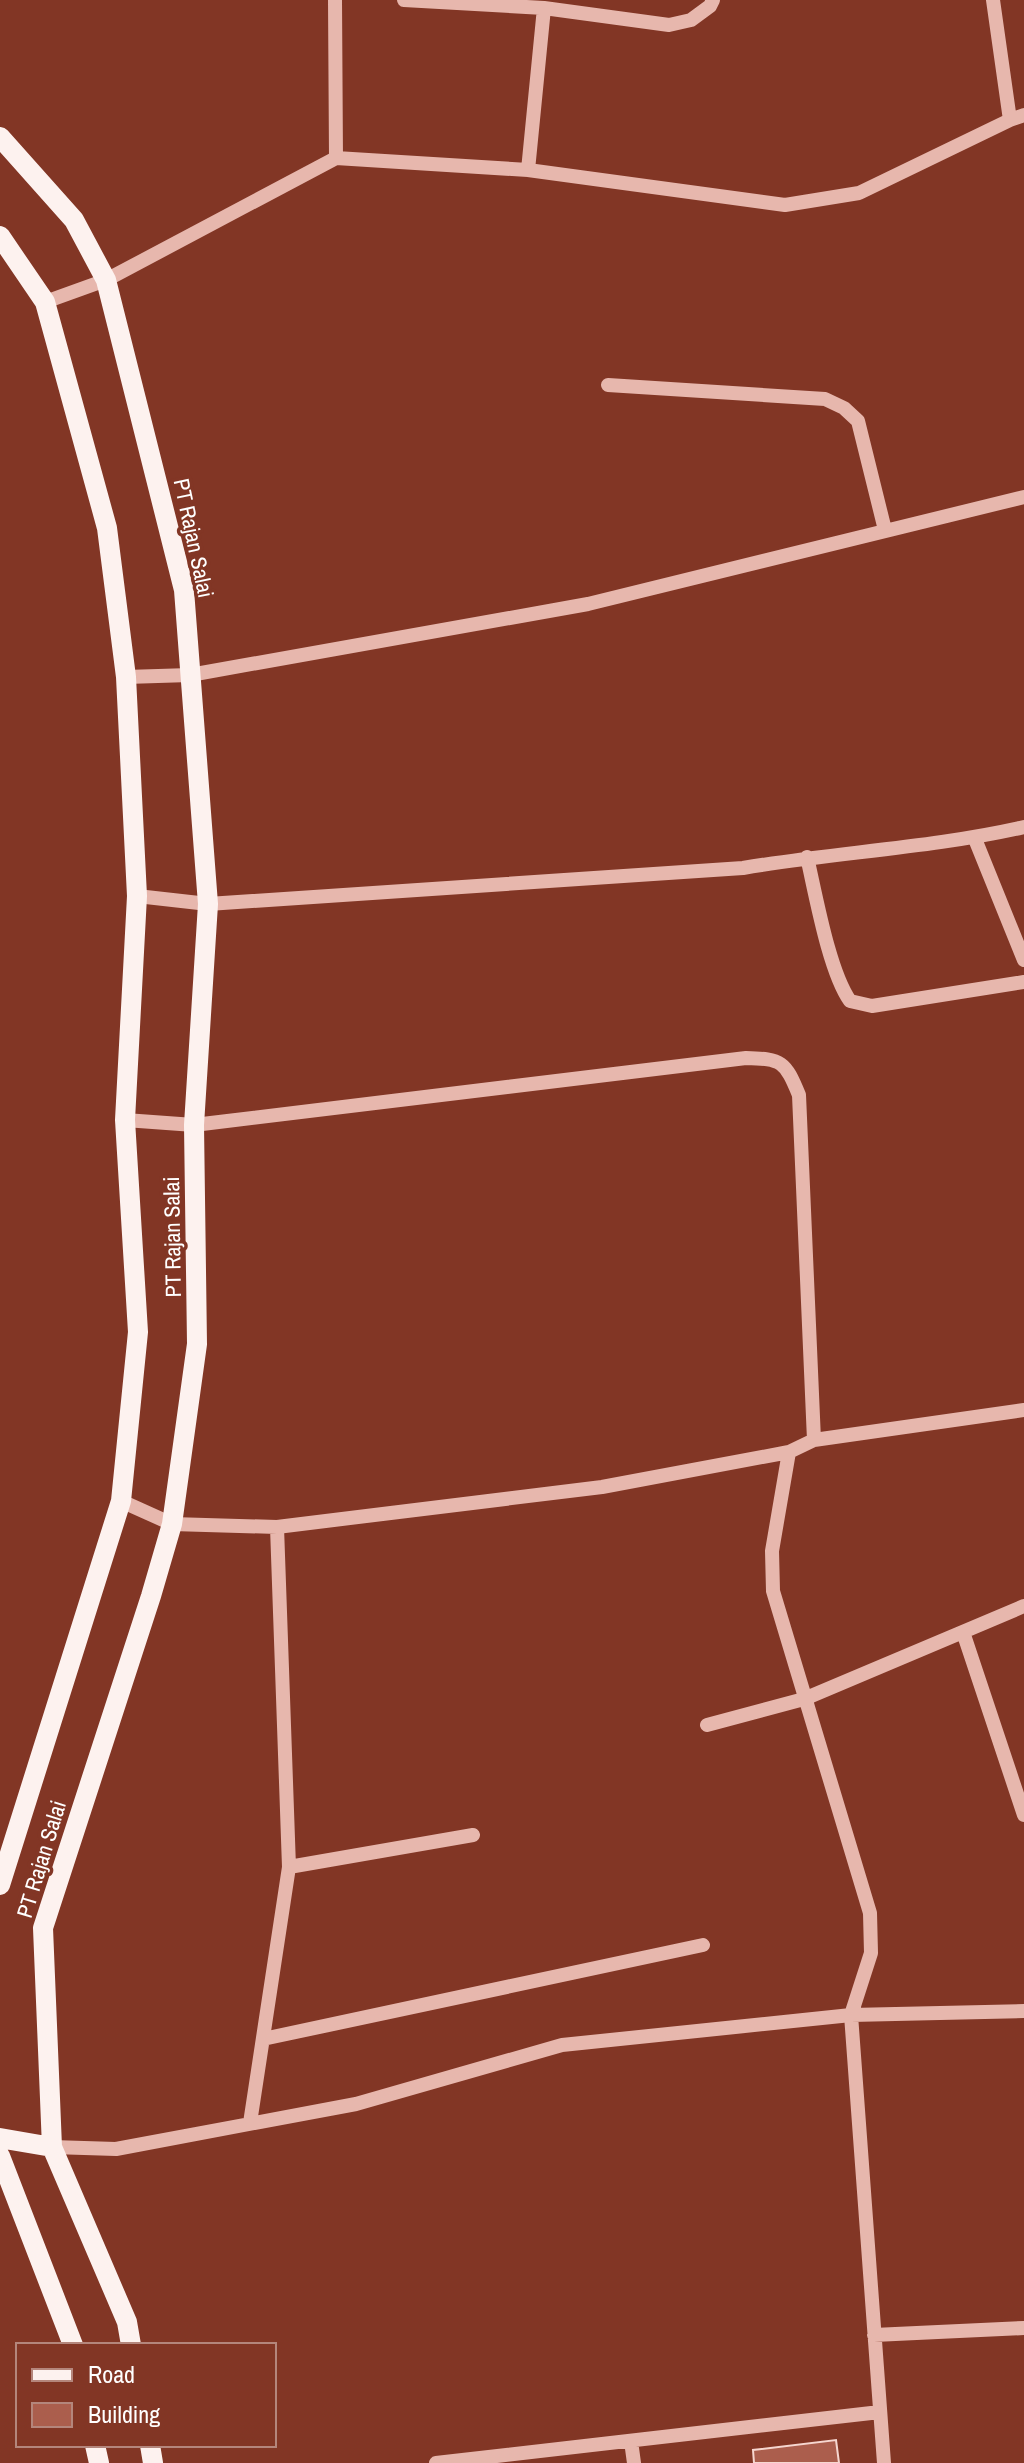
<svg xmlns="http://www.w3.org/2000/svg" width="1024" height="2463" font-family="'Archivo Narrow',sans-serif">
<style>
.building{fill:#ab5e4d;stroke:#f6d7d0;stroke-width:2}
.lines{fill:none;stroke-linecap:round;stroke-linejoin:round}
.minor{stroke:#e7b7ad;stroke-width:14}
.major{stroke:#fdf2ef;stroke-width:20}
.labels{text-anchor:middle;dominant-baseline:central;stroke-width:7;stroke-linejoin:round;paint-order:stroke}
.street-label{font-size:22px;fill:#fff;stroke:#823625}
</style>
<rect width="100%" height="100%" fill="#823625"/>
<path class="building" d="M 836,2440 L 839,2463 L 754,2463 L 753,2450 Z"/>
<g class="lines">
<path class="minor" d="M 335,0 L 336,158
M 404,0 L 544,8 L 669,25 L 691,20 L 710,6 L 713,0
M 993,0 L 1010,120
M 528,170 L 544,8
M 45,302 L 106,280 L 336,158 L 528,170 L 785,205 L 859,193 L 1010,120 L 1024,115
M 608,385 L 825,399 L 844,408 L 858,421 L 885,530
M 126,677 L 190,675 L 588,604 L 1024,497
M 975,839 L 1024,960
M 807,857 C 816,896 829,971 850,1001 L 872,1006 L 1024,982
M 137,896 L 208,904 L 743,868 C 837,852 932,848 1024,827
M 125,1120 L 194,1125 L 746,1058 C 782,1059 785,1061 799,1095 L 814,1440
M 789,1452 L 772,1551 L 773,1591 L 870,1913 L 871,1953 L 851,2015 L 884,2463
M 121,1501 L 172,1524 L 277,1527 L 602,1487 L 789,1452 L 814,1440 L 1024,1410
M 963,1632 L 1024,1815
M 707,1725 L 804,1699 L 1024,1606
M 289,1867 L 473,1835
M 263,2039 L 703,1945
M 250,2123 L 289,1867 L 277,1527
M 52,2147 L 116,2149 L 356,2104 L 562,2045 L 851,2015 L 1024,2011
M 874,2335 L 1024,2328
M 631,2441 L 634,2463
M 436,2463 L 880,2412"/>
<path class="major" d="M 0,137 L 74,220 L 106,280 L 184,590 L 208,904 L 194,1125 L 197,1344 L 172,1524 L 151,1596 L 43,1928 L 52,2147 L 127,2322 L 131,2345
M 0,236 L 45,302 L 107,528 L 126,677 L 137,896 L 125,1120 L 138,1332 L 121,1501 L 0,1885
M 0,2138 L 52,2147
M 0,2156 L 73,2345
M 95,2445 L 99,2463
M 150,2445 L 153,2463"/>
</g>
<g class="labels">
<g class="street-label">
<text transform="translate(194 538) rotate(78)">PT Rajan Salai</text>
<text transform="translate(172 1237) rotate(-91)">PT Rajan Salai</text>
<text transform="translate(41 1859) rotate(-73)">PT Rajan Salai</text>
</g>
</g>
<rect x="16" y="2343" width="260" height="104" fill="#823625" stroke="#b4867c" stroke-width="2"/>
<rect x="32" y="2369" width="40" height="12" fill="#fdf2ef" stroke="#b4867c" stroke-width="2"/>
<text x="88" y="2383" font-size="24" fill="#ffffff">Road</text>
<rect x="32" y="2403" width="40" height="24" fill="#ab5e4d" stroke="#b4867c" stroke-width="2"/>
<text x="88" y="2423" font-size="24" fill="#ffffff">Building</text>
</svg>
